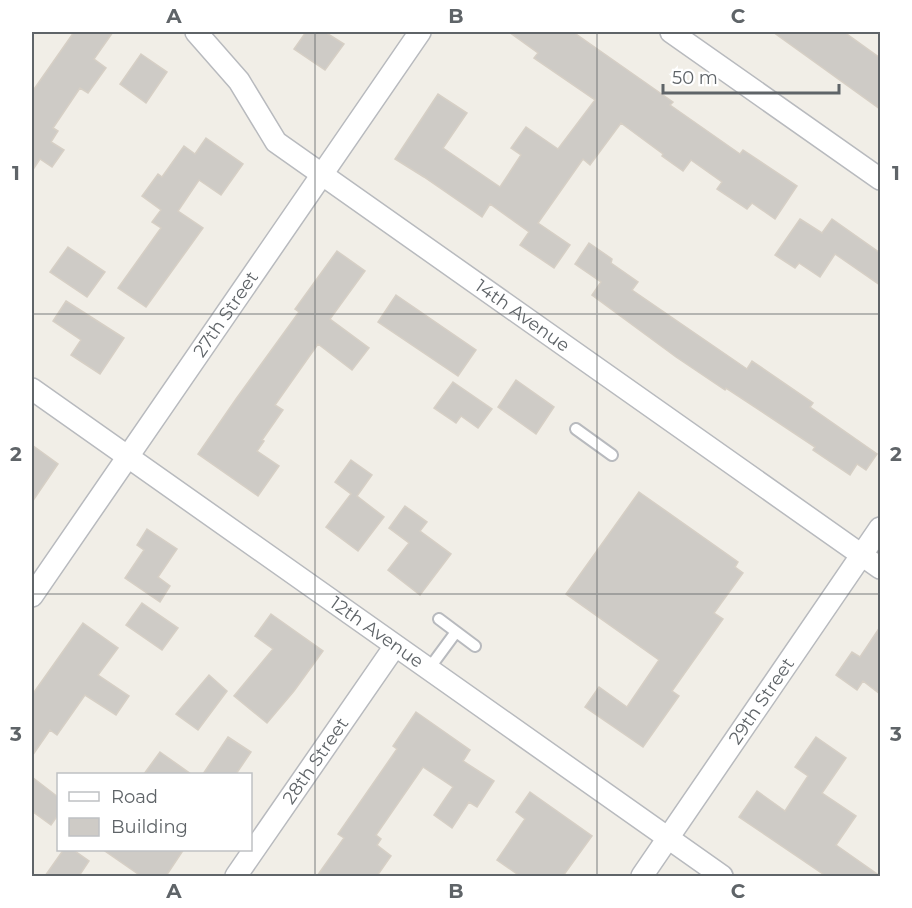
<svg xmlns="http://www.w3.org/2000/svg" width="912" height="908" font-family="Montserrat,sans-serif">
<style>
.building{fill:#cecbc6;stroke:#d6cfc5;stroke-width:1.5}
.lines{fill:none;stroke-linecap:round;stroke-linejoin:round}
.service-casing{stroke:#b8babe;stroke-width:14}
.minor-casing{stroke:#b8babe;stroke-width:24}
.service{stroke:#fff;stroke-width:10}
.minor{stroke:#fff;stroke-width:21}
.grid{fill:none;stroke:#5f6468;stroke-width:1.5;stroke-opacity:0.55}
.labels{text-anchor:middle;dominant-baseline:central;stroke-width:4.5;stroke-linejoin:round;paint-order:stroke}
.street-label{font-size:18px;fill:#5f6468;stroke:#fff}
.neatline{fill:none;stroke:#5f6468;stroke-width:2}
.grid-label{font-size:20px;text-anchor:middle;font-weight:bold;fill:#5f6468}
</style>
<rect width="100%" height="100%" fill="#f1eee7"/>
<path class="building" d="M 74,32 L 113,32 L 94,59 L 106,68 L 88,93 L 80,88 L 53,128 L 58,131 L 51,142 L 64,150 L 52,167 L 40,159 L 32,171 L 32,92 Z
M 306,32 L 325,32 L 344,44 L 325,70 L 294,49 Z
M 509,32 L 573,32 L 673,102 L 670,105 L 740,154 L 743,150 L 797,186 L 775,219 L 752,203 L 747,209 L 717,189 L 722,182 L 691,160 L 683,171 L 662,156 L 663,154 L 621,123 L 590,165 L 583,159 L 538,223 L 570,245 L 554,268 L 520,245 L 529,232 L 490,204 L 482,217 L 424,177 L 395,159 L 438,94 L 467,113 L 443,148 L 500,187 L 521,155 L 511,148 L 526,127 L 558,149 L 595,100 L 534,58 L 538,53 Z
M 773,32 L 844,32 L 880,58 L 880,109 Z
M 141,54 L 167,72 L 146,103 L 120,84 Z
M 206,138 L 243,164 L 221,195 L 199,180 L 178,211 L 203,228 L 146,307 L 118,288 L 161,228 L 152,222 L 161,210 L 142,196 L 158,174 L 162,177 L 184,146 L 195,154 Z
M 800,219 L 822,233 L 832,219 L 880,253 L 880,285 L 835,254 L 820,277 L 799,263 L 795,268 L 775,255 Z
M 589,243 L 612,259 L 611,263 L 638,282 L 632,290 L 747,369 L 752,361 L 813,403 L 810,407 L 877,454 L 866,470 L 857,464 L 850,475 L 813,450 L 815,447 L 726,388 L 725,390 L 676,357 L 592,295 L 601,282 L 575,264 Z
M 68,247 L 105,272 L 87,297 L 50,272 Z
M 337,251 L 365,271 L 330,319 L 369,348 L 352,370 L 318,344 L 275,405 L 283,410 L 262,440 L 264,441 L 257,451 L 279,466 L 258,496 L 198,454 L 236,399 L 299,312 L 295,309 Z
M 396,295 L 476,350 L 458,376 L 378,322 Z
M 66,301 L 124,338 L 100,374 L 71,355 L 81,340 L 53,321 Z
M 516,380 L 554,407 L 536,434 L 498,407 Z
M 453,382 L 492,409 L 478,428 L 461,416 L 456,423 L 434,408 Z
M 32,445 L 58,464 L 32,502 Z
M 351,460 L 372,475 L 357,496 L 384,517 L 358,551 L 326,527 L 351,494 L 335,482 Z
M 639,492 L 738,562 L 735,567 L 743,573 L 714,613 L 723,619 L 672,691 L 679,696 L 643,747 L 585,707 L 599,687 L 627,707 L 659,660 L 566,594 Z
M 405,506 L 427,522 L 420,531 L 451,554 L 420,595 L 388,570 L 409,543 L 389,528 Z
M 147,529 L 177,549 L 158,577 L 170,586 L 160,602 L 125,578 L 144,550 L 137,545 Z
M 142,603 L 178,628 L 162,650 L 126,625 Z
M 271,614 L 323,651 L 294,691 L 267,723 L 234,696 L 273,649 L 255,636 Z
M 83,623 L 118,648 L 98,675 L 129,696 L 116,715 L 85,695 L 57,735 L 50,730 L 32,756 L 32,695 Z
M 880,627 L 880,694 L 863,681 L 857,690 L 836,675 L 852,652 L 860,657 Z
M 209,675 L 227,691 L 198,730 L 176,714 Z
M 416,712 L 470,750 L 463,761 L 494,781 L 477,807 L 469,802 L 452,828 L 434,815 L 453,787 L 423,767 L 376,835 L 381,839 L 377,845 L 391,856 L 377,876 L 317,876 L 344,838 L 338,834 L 397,749 L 393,746 Z
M 228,737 L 251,752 L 236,774 L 203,774 Z
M 816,737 L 846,758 L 822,793 L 856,816 L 836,845 L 880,876 L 826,876 L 739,817 L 757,791 L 785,811 L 808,776 L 795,767 Z
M 160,752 L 191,774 L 144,774 Z
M 32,777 L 58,797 L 58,815 L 51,825 L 32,811 Z
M 530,792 L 592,836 L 563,876 L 520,876 L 497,860 L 525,819 L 516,812 Z
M 64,849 L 72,849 L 89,861 L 79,876 L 45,876 Z
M 102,849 L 184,849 L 166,876 L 141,876 Z"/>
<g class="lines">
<g class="service-casing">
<path id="service" d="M 576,429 L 612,455
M 439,619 L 475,646
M 428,670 L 456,632"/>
</g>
<g class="minor-casing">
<g id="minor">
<path id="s1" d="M 196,32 L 239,81 L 276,142 L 880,568"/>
<path d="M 671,32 L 880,179"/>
<path id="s2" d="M 32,389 L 722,876"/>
<path id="s3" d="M 32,596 L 420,32"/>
<path id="s4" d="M 236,876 L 395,646"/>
<path id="s5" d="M 642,876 L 880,528"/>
</g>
</g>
<use href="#service" class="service"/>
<use href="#minor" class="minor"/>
</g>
<path class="grid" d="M 315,32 L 315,876M 597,32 L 597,876M 32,314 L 880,314M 32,594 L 880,594"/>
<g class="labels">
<g class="street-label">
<text stroke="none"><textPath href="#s3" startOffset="342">27th Street</textPath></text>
<text stroke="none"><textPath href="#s1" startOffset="438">14th Avenue</textPath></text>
<text stroke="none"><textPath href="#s2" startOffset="422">12th Avenue</textPath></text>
<text stroke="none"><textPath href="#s5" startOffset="212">29th Street</textPath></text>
<text stroke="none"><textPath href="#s4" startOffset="140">28th Street</textPath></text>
</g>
</g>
<rect width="912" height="908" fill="none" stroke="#ffffff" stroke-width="66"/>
<rect x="57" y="773" width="195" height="78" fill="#ffffff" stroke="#bfc1c3" stroke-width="1.5"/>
<rect x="69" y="792" width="30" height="9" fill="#ffffff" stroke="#bfc1c3" stroke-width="1.5"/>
<text x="111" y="803" font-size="18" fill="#5f6468">Road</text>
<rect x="69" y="818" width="30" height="18" fill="#cecbc6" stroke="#bfc1c3" stroke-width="1.5"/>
<text x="111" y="833" font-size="18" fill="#5f6468">Building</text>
<path d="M663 84v9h176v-9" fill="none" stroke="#5f6468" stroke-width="3"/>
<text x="672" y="84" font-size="18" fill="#5f6468" stroke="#ffffff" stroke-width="4.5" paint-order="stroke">50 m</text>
<rect x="33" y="33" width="846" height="842" class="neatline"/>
<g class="grid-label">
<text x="174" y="23">A</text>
<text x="456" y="23">B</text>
<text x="738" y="23">C</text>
<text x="16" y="180">1</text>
<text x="896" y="180">1</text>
<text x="16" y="461">2</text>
<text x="896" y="461">2</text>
<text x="16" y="741">3</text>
<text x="896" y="741">3</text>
<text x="174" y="898">A</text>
<text x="456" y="898">B</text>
<text x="738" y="898">C</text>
</g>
</svg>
